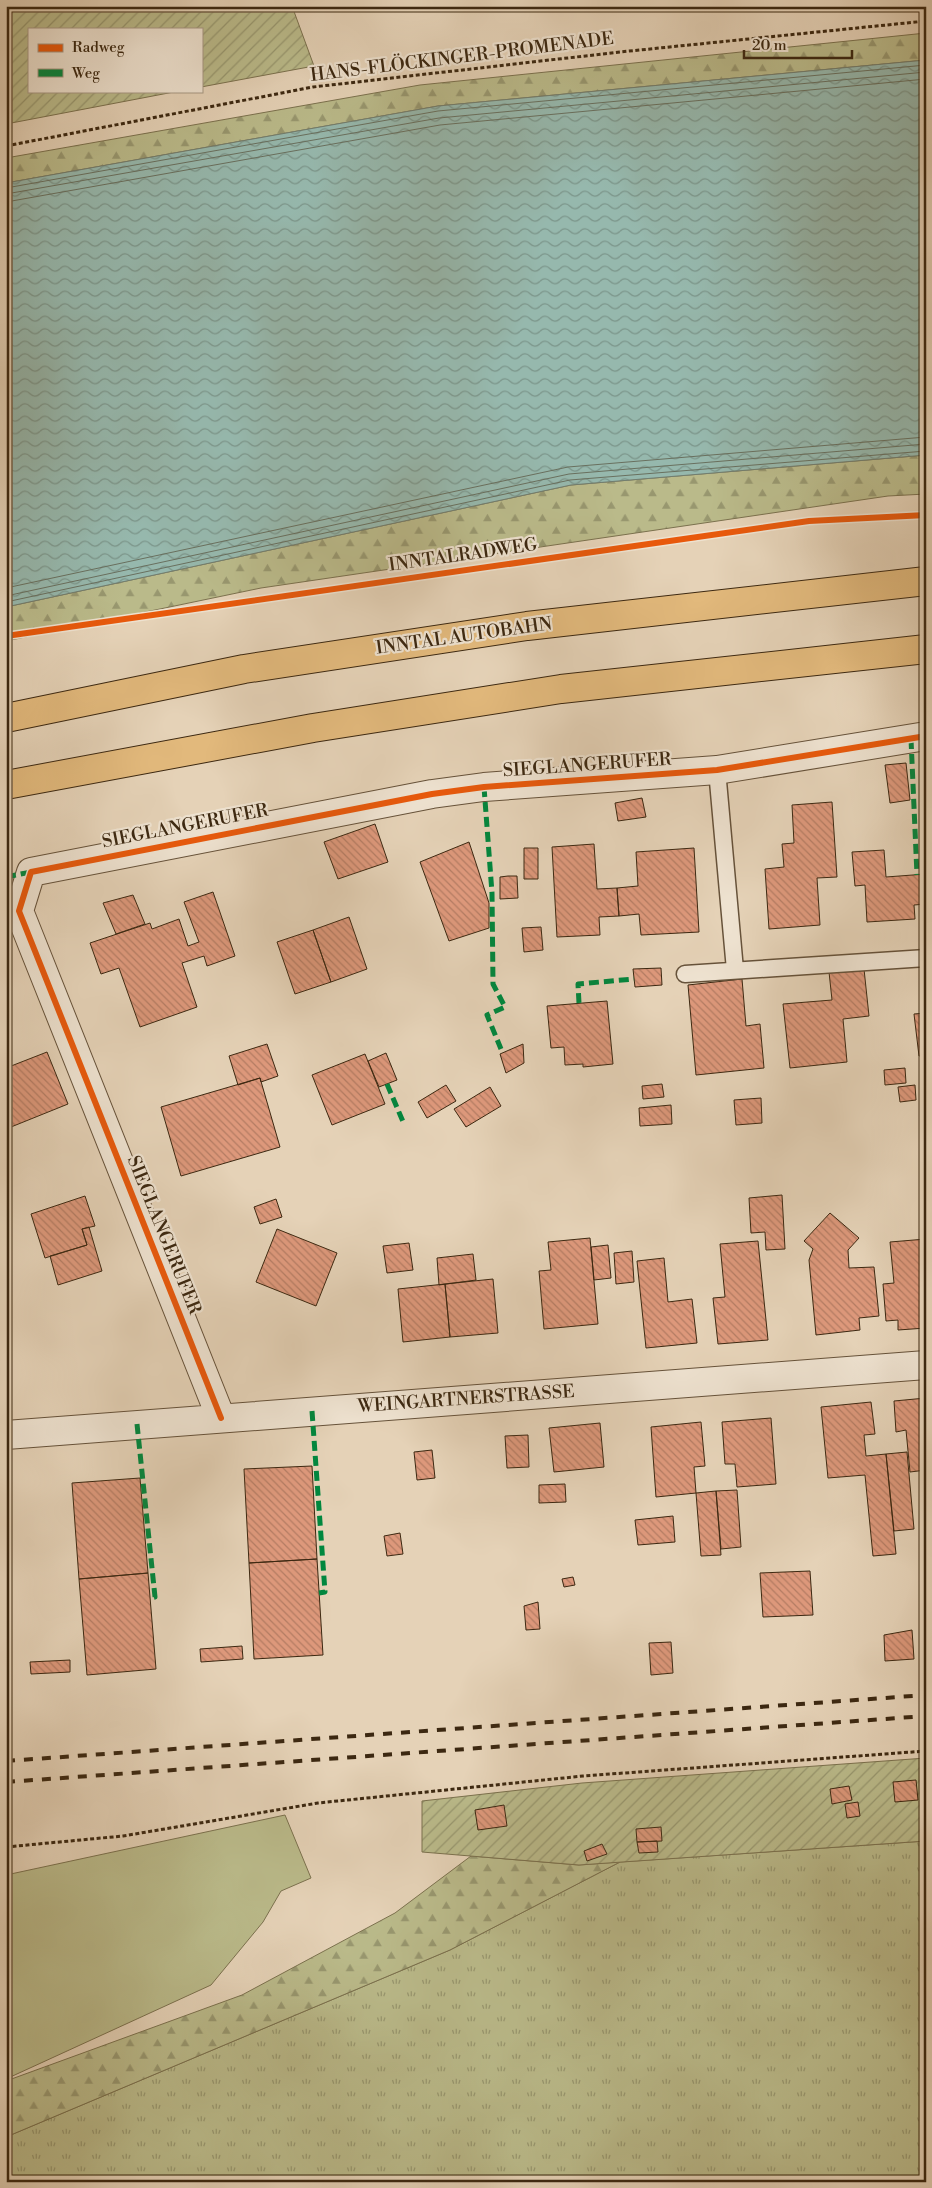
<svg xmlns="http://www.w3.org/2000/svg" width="932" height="2188" font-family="'Libre Bodoni',serif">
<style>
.grass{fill:url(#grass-tufts);stroke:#7b714e}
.forest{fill:url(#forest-firs);stroke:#7b714e}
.garden{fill:url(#garden-furrows);stroke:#7b714e}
.pitch{fill:#baba8a;stroke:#7b714e}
.water{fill:url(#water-waves);stroke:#727e6f}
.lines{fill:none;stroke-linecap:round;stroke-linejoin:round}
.shore{stroke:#69705f;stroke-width:1}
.building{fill:url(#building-back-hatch);stroke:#3c2811}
.service-casing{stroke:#66523a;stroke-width:19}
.minor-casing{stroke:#66523a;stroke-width:30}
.motorway-casing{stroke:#3c2811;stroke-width:30}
.path{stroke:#3c2811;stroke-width:3;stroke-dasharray:4 2.5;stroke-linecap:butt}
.service{stroke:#eee2d0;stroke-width:16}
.minor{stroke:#eee2d0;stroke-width:28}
.motorway{stroke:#e2b97c;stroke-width:28}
.rail{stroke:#3c2811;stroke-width:4;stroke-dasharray:9 9;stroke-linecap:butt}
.quiet{stroke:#00873e;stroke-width:5;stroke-dasharray:10 5;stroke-linecap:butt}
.cycleway-casing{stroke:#eee2d0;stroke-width:9}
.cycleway{stroke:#e8590c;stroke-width:6}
.labels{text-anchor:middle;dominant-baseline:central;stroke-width:4.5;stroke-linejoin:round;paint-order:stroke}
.street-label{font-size:18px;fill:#3c2811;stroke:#eee2d0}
</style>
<defs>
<pattern id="grass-tufts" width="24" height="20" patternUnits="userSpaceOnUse" patternTransform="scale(1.25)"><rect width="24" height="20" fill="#baba8a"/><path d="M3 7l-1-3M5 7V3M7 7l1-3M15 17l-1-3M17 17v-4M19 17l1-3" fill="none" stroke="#98976f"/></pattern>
<pattern id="forest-firs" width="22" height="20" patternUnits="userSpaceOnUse" patternTransform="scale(1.25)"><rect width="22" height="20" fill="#baba8a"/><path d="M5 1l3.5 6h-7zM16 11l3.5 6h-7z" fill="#98976f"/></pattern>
<pattern id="garden-furrows" width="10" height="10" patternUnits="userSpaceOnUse" patternTransform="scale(1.25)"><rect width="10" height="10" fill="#baba8a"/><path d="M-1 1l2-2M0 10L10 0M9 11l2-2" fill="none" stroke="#98976f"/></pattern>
<pattern id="water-waves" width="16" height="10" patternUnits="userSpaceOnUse" patternTransform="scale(1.25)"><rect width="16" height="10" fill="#96b8ad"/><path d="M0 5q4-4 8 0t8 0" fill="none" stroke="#7c968b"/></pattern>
<pattern id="building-back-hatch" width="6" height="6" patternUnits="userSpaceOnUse" patternTransform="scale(1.25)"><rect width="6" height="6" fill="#dd987b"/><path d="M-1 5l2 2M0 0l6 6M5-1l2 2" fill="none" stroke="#b47c63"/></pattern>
</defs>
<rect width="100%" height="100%" fill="#e5d2b7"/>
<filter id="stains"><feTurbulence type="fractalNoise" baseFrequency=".004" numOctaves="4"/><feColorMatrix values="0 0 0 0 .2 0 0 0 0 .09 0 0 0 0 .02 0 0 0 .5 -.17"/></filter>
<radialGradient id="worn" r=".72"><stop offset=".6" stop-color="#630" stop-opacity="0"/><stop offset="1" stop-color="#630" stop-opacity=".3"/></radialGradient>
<path class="grass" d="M 926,1841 L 926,2182 L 6,2182 L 6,2137 L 450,1950 L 620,1862 Z"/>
<path class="forest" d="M 926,33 L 926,60 L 438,106 L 6,183 L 6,158 L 420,85 Z
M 926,455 L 926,494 L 888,496 L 261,588 L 6,641 L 6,607 L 571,485 Z
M 471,1856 L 579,1865 L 620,1862 L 450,1950 L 6,2137 L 6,2081 L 242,1995 L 395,1913 Z"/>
<path class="garden" d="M 6,6 L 292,6 L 314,66 L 201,87 L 201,29 L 29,29 L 29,91 L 179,91 L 6,124 Z
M 926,1758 L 926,1841 L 579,1865 L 422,1852 L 422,1801 L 582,1783 Z"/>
<path class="pitch" d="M 285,1815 L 311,1878 L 281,1891 L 263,1922 L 211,1985 L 6,2079 L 6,1875 Z"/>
<path class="water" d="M 926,60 L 926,455 L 571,485 L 6,607 L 6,183 L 438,106 Z"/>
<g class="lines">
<path class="shore" d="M 6,188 L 438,111 L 926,65
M 6,194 L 439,118 L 926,72
M 6,202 L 440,125 L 926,79
M 6,588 L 568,467 L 926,437
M 6,596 L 569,474 L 926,444
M 6,602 L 570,480 L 926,451"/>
</g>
<path class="building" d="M 906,763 L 910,800 L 890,803 L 885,765 Z
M 642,798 L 646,817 L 618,821 L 615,803 Z
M 832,802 L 837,877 L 817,878 L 820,925 L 769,929 L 765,869 L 784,867 L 782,844 L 794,843 L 792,805 Z
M 375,824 L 388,862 L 338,879 L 324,842 Z
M 469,842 L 489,903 L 489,928 L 449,941 L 420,862 Z
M 594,844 L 597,889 L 617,888 L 619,916 L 599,917 L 600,935 L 557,937 L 552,847 Z
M 524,848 L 538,848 L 538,879 L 524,879 Z
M 694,848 L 699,932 L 641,935 L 639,914 L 619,916 L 617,888 L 638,886 L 636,852 Z
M 884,850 L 886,877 L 926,874 L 926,904 L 914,905 L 915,919 L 867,922 L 865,885 L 855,886 L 852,852 Z
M 508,876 L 517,876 L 518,898 L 500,899 L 500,877 Z
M 213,892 L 235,956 L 207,966 L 204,956 L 182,963 L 197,1007 L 140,1027 L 119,968 L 101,974 L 90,943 L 150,923 L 152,929 L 179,919 L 188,946 L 199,942 L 184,902 Z
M 133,895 L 145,924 L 116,934 L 103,903 Z
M 349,917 L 367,969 L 331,982 L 313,930 Z
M 541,927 L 543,950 L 524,952 L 522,928 Z
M 313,930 L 331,982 L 295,994 L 277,942 Z
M 661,968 L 662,985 L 635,987 L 633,969 Z
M 864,969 L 869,1016 L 843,1019 L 847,1062 L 790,1068 L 783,1004 L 832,1000 L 829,972 Z
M 742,979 L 746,1026 L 760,1024 L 764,1068 L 696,1075 L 688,985 Z
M 607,1001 L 613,1064 L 583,1067 L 583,1064 L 565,1065 L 564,1047 L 551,1048 L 547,1006 Z
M 926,1013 L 926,1055 L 919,1056 L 914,1014 Z
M 267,1044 L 278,1076 L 261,1082 L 260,1078 L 238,1085 L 229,1056 Z
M 523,1044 L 524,1063 L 506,1073 L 500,1054 Z
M 47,1052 L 68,1104 L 11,1127 L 6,1114 L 6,1068 Z
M 386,1053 L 397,1080 L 379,1087 L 368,1061 Z
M 365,1054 L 385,1104 L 332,1125 L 312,1075 Z
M 905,1068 L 906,1083 L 885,1085 L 884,1070 Z
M 260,1078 L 280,1147 L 181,1176 L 161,1107 Z
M 662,1084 L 664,1097 L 643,1099 L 642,1086 Z
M 446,1085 L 456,1101 L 427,1118 L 418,1102 Z
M 915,1085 L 916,1100 L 900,1102 L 898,1087 Z
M 490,1087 L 501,1106 L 466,1127 L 454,1109 Z
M 761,1098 L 762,1123 L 736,1125 L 734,1100 Z
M 671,1105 L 672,1124 L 640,1126 L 639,1108 Z
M 782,1195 L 785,1249 L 766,1250 L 765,1232 L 751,1233 L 749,1198 Z
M 85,1196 L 95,1226 L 82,1229 L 87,1245 L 45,1258 L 31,1214 Z
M 276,1199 L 282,1217 L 260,1224 L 254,1207 Z
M 830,1213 L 859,1238 L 848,1250 L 849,1268 L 874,1267 L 879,1316 L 859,1318 L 860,1330 L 816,1335 L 809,1260 L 813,1249 L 804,1241 Z
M 89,1227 L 102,1271 L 58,1285 L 50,1256 L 87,1245 L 82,1229 Z
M 277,1229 L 337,1253 L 316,1306 L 256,1282 Z
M 590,1238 L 598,1324 L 544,1329 L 539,1271 L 551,1270 L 548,1242 Z
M 926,1239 L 926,1328 L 898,1330 L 898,1320 L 886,1321 L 883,1284 L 894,1283 L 890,1242 Z
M 758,1241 L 768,1340 L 718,1344 L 713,1298 L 725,1297 L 720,1244 Z
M 409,1243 L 413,1270 L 387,1273 L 383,1246 Z
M 608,1245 L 611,1278 L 594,1280 L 591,1247 Z
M 632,1251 L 634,1282 L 616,1284 L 614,1253 Z
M 473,1254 L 476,1280 L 439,1285 L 437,1258 Z
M 664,1258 L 668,1302 L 692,1299 L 697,1343 L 646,1348 L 637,1261 Z
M 493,1279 L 498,1333 L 450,1337 L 445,1284 Z
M 445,1284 L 450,1337 L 403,1342 L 398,1289 Z
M 926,1398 L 926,1470 L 910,1472 L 906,1430 L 896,1432 L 894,1401 Z
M 871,1402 L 875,1434 L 864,1435 L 866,1456 L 886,1454 L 896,1554 L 873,1556 L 865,1475 L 828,1478 L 821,1407 Z
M 771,1418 L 776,1484 L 737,1487 L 735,1464 L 725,1464 L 722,1422 Z
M 701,1422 L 705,1466 L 694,1467 L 696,1493 L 656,1497 L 651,1427 Z
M 600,1423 L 604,1467 L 554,1472 L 549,1428 Z
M 528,1435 L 529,1467 L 507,1468 L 505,1436 Z
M 432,1450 L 435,1478 L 417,1480 L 414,1452 Z
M 907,1452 L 914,1529 L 894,1531 L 886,1454 Z
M 312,1466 L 317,1559 L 249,1563 L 244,1469 Z
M 140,1478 L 148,1573 L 79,1579 L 72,1483 Z
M 565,1484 L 566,1502 L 539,1503 L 539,1485 Z
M 737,1490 L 741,1547 L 721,1549 L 716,1491 Z
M 716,1491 L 721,1555 L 701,1556 L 696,1493 Z
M 673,1516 L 675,1542 L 638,1545 L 635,1520 Z
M 400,1533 L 403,1554 L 387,1556 L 384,1536 Z
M 317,1559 L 323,1655 L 254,1659 L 249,1563 Z
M 810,1571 L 813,1615 L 763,1617 L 760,1573 Z
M 148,1573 L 156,1669 L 87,1675 L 79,1579 Z
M 573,1577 L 575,1585 L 564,1587 L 562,1579 Z
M 538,1602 L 540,1629 L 526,1630 L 524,1606 Z
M 912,1630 L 914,1659 L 885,1661 L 884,1635 Z
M 671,1642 L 673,1673 L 651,1675 L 649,1643 Z
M 242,1646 L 243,1659 L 201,1662 L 200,1649 Z
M 70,1660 L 70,1672 L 31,1674 L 30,1662 Z
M 916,1780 L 918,1800 L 895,1802 L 893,1782 Z
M 849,1786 L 852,1800 L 832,1804 L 830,1789 Z
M 858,1802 L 860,1816 L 847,1818 L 845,1804 Z
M 504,1805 L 507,1826 L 478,1830 L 475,1810 Z
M 661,1827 L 662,1841 L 637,1842 L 636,1829 Z
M 657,1841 L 658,1852 L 639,1853 L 637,1842 Z
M 602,1844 L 607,1854 L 587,1861 L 584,1851 Z"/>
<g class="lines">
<g class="service-casing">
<path id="service" d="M 717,770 L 735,970
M 685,974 L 926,958"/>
</g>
<g class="minor-casing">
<path id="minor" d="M 221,1418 L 19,911 L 31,872 L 432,794 L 484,787 L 717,770 L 926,736
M 6,1435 L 926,1365"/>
</g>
<g class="motorway-casing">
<path id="motorway" d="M 6,718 L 244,669 L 527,626 L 926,581
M 6,785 L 313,728 L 561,689 L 926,649"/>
</g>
<path class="path" d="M 6,146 L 313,87 L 620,52 L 926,21
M 6,1847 L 123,1836 L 318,1803 L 583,1776 L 926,1751"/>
<use href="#service" class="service"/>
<use href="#minor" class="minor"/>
<use href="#motorway" class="motorway"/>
<path class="rail" d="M 6,1761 L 926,1695
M 6,1782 L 926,1716"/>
<path class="quiet" d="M 911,739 L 917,875
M 484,787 L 492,893 L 493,984 L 505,1007 L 487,1015 L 501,1049
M 6,877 L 31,872
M 579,1003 L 578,984 L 634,979
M 387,1084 L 404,1124
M 312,1411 L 325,1592 L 319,1593
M 137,1424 L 155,1597 L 150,1598"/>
<g class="cycleway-casing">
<path id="cycleway" d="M 6,636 L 809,521 L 926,515
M 221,1418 L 19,911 L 31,872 L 432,794 L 484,787 L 717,770 L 926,736"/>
</g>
<use href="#cycleway" class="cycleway"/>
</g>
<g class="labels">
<g class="street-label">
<text transform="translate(462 57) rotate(-7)">HANS-FLÖCKINGER-PROMENADE</text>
<text transform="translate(463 555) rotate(-8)">INNTALRADWEG</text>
<text transform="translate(464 636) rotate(-8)">INNTAL AUTOBAHN</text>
<text transform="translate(587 765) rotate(-4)">SIEGLANGERUFER</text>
<text transform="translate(185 826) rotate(-11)">SIEGLANGERUFER</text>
<text transform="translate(164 1235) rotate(68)">SIEGLANGERUFER</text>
<text transform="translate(466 1399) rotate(-4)">WEINGARTNERSTRASSE</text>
</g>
</g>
<rect width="932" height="2188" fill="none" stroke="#e5d2b7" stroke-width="25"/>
<rect x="8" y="8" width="917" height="2173" fill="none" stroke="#3c2811" stroke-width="2.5"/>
<rect x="12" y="12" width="907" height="2163" fill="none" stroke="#3c2811"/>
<rect x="28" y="28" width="175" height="65" fill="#eee2d0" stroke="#a79884"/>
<rect x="38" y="44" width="25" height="8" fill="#e8590c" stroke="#a79884"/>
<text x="72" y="52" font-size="15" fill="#3c2811">Radweg</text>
<rect x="38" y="69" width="25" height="8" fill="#00873e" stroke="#a79884"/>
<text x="72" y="78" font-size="15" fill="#3c2811">Weg</text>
<path d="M744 50v8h108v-8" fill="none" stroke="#3c2811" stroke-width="2.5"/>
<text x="752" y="50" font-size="15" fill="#3c2811" stroke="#eee2d0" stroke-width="4" paint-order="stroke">20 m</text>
<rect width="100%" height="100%" filter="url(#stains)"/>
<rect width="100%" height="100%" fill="url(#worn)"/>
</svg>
